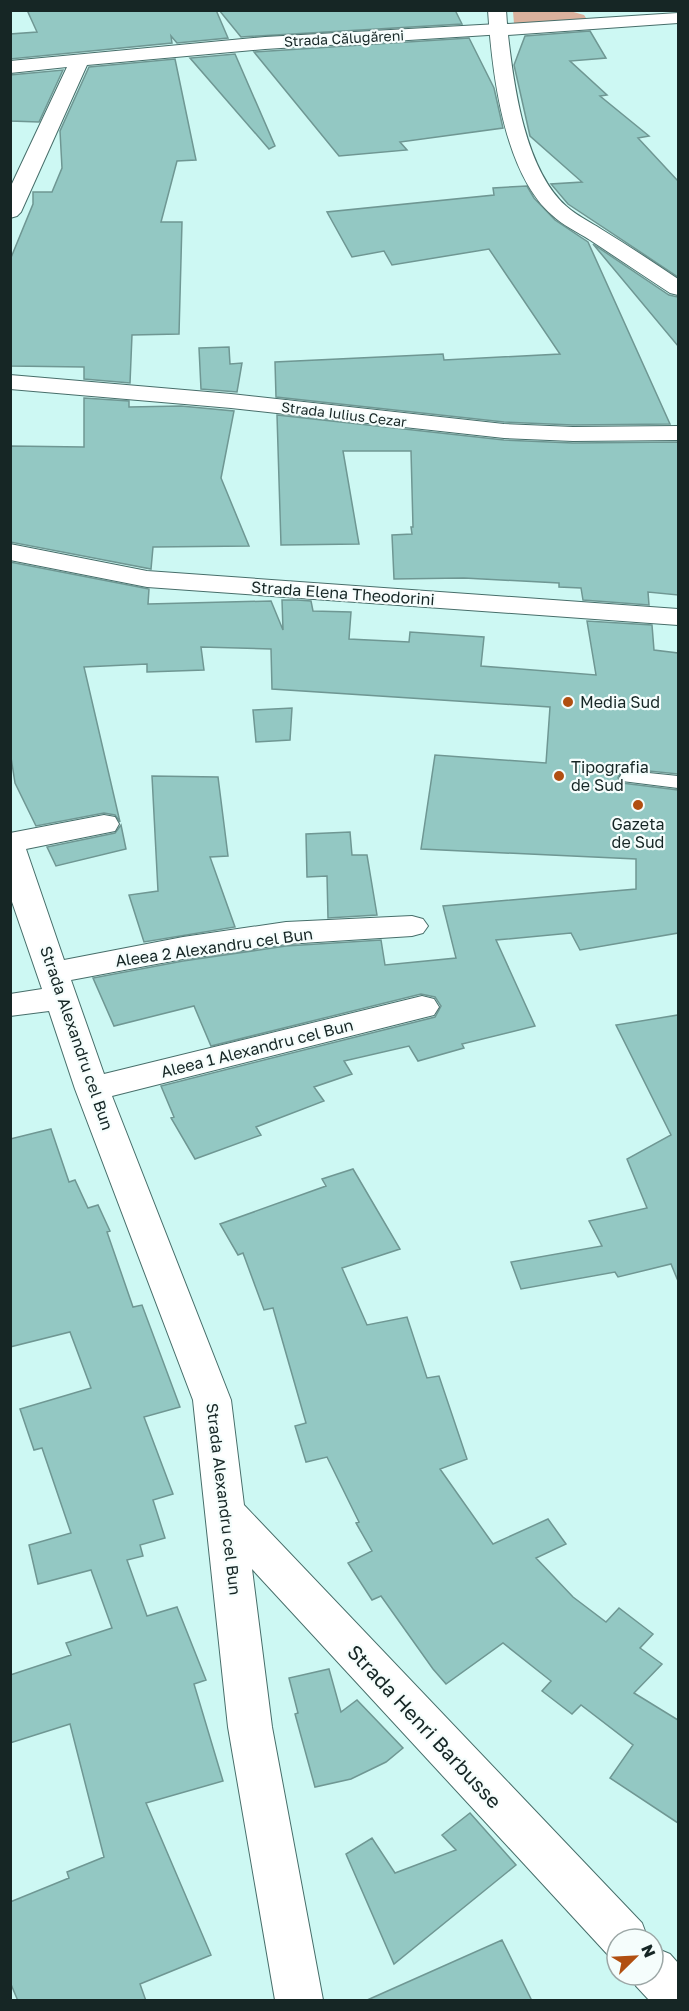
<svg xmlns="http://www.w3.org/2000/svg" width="689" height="2011" font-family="'Golos Text',sans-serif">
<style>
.green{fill:#dab19d}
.building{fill:#93c8c3;stroke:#6f9793;stroke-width:1.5}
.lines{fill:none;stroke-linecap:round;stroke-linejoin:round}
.service-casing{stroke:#476e6a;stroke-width:2}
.minor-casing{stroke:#476e6a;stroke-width:2}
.tertiary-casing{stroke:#476e6a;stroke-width:2}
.secondary-casing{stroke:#476e6a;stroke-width:2}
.service{fill:#fff;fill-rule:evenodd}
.minor{fill:#fff;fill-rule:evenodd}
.tertiary{fill:#fff;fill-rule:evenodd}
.secondary{fill:#fff;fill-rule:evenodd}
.poi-dot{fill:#b14f11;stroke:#f5fdfc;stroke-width:2}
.labels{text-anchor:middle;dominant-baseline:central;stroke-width:4.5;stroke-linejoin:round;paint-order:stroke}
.far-street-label{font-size:14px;fill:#162625;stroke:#f5fdfc}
.street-label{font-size:16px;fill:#162625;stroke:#f5fdfc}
.poi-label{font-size:16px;fill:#162625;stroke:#f5fdfc;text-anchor:start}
.near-street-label{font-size:20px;fill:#162625;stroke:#f5fdfc}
</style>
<rect width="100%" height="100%" fill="#cdf8f3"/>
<path class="green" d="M 513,11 L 570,11 L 584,15 L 586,18 L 582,21 L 514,24 Z"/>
<path class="building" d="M 27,10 L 216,10 L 228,38 L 177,43 L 171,36 L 172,43 L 10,59 L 10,34 L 37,32 Z
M 219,10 L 455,10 L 462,24 L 241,37 Z
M 590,31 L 606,58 L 570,61 L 607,95 L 600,96 L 649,136 L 638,138 L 678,181 L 678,277 L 568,204 L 551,184 L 582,182 L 530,136 L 514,65 L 525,36 Z
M 469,38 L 494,88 L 503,128 L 400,142 L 407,150 L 339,156 L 254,52 Z
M 235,54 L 275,146 L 269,149 L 190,58 Z
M 175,59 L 196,160 L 177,161 L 161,222 L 182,222 L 179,334 L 132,335 L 130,383 L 84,379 L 84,367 L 10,366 L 10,260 L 33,204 L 33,192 L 52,192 L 62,168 L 60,131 L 89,67 Z
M 63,70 L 39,122 L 10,121 L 10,75 Z
M 527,186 L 534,198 L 555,220 L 588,242 L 670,424 L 573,425 L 504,422 L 276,397 L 275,362 L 443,354 L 444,360 L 560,354 L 489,249 L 392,265 L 384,251 L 352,257 L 327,212 L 494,195 L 493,188 Z
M 593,244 L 669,295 L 678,297 L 678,346 Z
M 229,347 L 230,364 L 242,363 L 237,392 L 201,389 L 199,348 Z
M 84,398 L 129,401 L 129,407 L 181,406 L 234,411 L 221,478 L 249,546 L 153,547 L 151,569 L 10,542 L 10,446 L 84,447 Z
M 277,415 L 504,440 L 573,443 L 678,442 L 678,595 L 648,592 L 649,605 L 583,600 L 581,588 L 559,587 L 559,583 L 464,578 L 394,579 L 392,535 L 412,534 L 411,527 L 413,527 L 411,451 L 343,451 L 359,544 L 281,545 Z
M 10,562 L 149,589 L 148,604 L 271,601 L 283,630 L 282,600 L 297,600 L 311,601 L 313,611 L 351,612 L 349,639 L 409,642 L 410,632 L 484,637 L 481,666 L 596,675 L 587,621 L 652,625 L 654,650 L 678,653 L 678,774 L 629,769 L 621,771 L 618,778 L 622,783 L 678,790 L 678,933 L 580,950 L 571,933 L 496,940 L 535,1026 L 462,1044 L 464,1048 L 418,1061 L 409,1046 L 344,1061 L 352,1074 L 314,1087 L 324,1101 L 256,1127 L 261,1135 L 195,1159 L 171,1118 L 174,1117 L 161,1086 L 435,1017 L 441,1006 L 435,997 L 421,994 L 211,1046 L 194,1006 L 114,1026 L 93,978 L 183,961 L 286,946 L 381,940 L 385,965 L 456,958 L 443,906 L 636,889 L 636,859 L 421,849 L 435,755 L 546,763 L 550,707 L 272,689 L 271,649 L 201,647 L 204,670 L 147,672 L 147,664 L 84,667 L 120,822 L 115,815 L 104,813 L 36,826 L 15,783 L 10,751 Z
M 292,708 L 290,740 L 256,742 L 253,710 Z
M 152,776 L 218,777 L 228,856 L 210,857 L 235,927 L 144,942 L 129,895 L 158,891 Z
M 121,825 L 126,849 L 56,866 L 47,847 L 115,833 Z
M 350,832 L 352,855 L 367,855 L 377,915 L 328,918 L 327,876 L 307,877 L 306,834 Z
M 678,1015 L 678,1281 L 671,1264 L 618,1277 L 615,1272 L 521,1289 L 511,1262 L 602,1246 L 589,1221 L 647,1208 L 627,1159 L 671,1135 L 616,1025 Z
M 51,1129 L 69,1182 L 75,1180 L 88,1208 L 98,1205 L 110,1231 L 107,1232 L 133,1307 L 142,1305 L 180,1407 L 144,1417 L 173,1494 L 153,1500 L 165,1538 L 140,1545 L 143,1556 L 127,1560 L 147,1616 L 177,1607 L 206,1680 L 194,1684 L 223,1781 L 146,1803 L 211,1955 L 140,1984 L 146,2001 L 18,2001 L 10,1982 L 10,1902 L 69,1878 L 67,1872 L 104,1857 L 70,1724 L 10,1743 L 10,1675 L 71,1655 L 66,1643 L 112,1628 L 91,1570 L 38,1584 L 29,1545 L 71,1533 L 42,1448 L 34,1450 L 20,1409 L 91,1388 L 70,1332 L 10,1347 L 10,1139 Z
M 353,1169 L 400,1249 L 342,1268 L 367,1325 L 407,1317 L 427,1378 L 439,1376 L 467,1459 L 440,1469 L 493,1544 L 548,1519 L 566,1544 L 536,1558 L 573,1597 L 606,1622 L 619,1608 L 653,1634 L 640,1648 L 662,1664 L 634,1693 L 678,1720 L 678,1823 L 610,1778 L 633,1745 L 581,1705 L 572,1714 L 542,1691 L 551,1681 L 503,1643 L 446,1684 L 433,1669 L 381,1596 L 372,1600 L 348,1563 L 372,1551 L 356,1523 L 359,1522 L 327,1457 L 306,1462 L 295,1426 L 306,1423 L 273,1308 L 264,1310 L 243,1253 L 238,1255 L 220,1224 L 326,1186 L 322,1179 Z
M 329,1669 L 341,1712 L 357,1700 L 403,1748 L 386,1762 L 351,1779 L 315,1787 L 295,1714 L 298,1713 L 289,1678 Z
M 470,1813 L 516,1865 L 394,1964 L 346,1854 L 372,1838 L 395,1873 L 456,1850 L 442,1835 Z
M 502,1940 L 532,2001 L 365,2001 Z"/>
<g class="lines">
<g class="service-casing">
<path id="service" d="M 629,771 L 678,776 L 678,788 L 622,781 L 620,777 L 622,773 Z"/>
</g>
<g class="minor-casing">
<path id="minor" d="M 498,24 L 504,26 L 507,30 L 504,34 L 265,49 L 87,65 L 21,212 L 17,216 L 10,218 L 10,188 L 67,67 L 10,73 L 10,61 L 265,37 Z
M 10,375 L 231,394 L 504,424 L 573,427 L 678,426 L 678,440 L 573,441 L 504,438 L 231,408 L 10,389 Z
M 104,815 L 115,817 L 119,824 L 115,831 L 26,849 L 64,960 L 183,937 L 286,922 L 412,916 L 423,919 L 428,926 L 423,933 L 412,936 L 286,944 L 183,959 L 71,980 L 104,1074 L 422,996 L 434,999 L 439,1007 L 434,1015 L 422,1018 L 112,1096 L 231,1400 L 244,1505 L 642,1923 L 648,1939 L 617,1939 L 617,1959 L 608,1955 L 252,1569 L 272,1727 L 323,2000 L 275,2000 L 228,1727 L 193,1400 L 75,1089 L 49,1011 L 10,1016 L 10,994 L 42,989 L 10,896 L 10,833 Z
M 653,1947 L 670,1954 L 678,1963 L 678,2000 L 649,2000 L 636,1986 L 631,1975 L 653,1975 Z"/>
</g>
<g class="tertiary-casing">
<path id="tertiary" d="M 488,10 L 506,10 L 507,24 L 678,13 L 678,23 L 508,35 C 514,87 525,169 566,206 C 576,215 590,222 601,229 C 627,245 653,262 678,279 L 678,295 L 670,293 C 643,275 617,258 590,240 C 578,232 562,225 552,215 C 503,172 492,71 488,10 Z"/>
</g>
<g class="secondary-casing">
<path id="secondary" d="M 10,544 L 147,571 L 678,609 L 678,625 L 147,587 L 10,560 Z"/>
</g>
<use href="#service" class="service"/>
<use href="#minor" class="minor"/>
<use href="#tertiary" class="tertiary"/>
<use href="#secondary" class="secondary"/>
</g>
<g class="poi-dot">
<circle cx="568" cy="702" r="6"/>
<circle cx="559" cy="776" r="6"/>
<circle cx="638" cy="805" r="6"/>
</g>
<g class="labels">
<g class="far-street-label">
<text transform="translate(344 38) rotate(-3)">Strada Călugăreni</text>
<text transform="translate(344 414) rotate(7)">Strada Iulius Cezar</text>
</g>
<g class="street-label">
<text transform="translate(343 593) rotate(4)">Strada Elena Theodorini</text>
<text transform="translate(214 947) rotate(-8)">Aleea 2 Alexandru cel Bun</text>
<text transform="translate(77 1038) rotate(71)">Strada Alexandru cel Bun</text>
<text transform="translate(257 1048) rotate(-14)">Aleea 1 Alexandru cel Bun</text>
<text transform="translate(224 1499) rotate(83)">Strada Alexandru cel Bun</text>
</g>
<g class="poi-label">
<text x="580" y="702">Media Sud</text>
<text x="571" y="767">Tipografia<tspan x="571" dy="18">de Sud</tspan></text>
<text x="638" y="824" text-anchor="middle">Gazeta<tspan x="638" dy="18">de Sud</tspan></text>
</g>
<g class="near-street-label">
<text transform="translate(425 1726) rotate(47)">Strada Henri Barbusse</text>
</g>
</g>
<rect width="689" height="2011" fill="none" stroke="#162625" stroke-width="24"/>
<g transform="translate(635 1957) rotate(66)"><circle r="28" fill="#f5fdfc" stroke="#9ca7a6" stroke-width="1.5"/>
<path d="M0-4.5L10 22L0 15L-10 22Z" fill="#b14f11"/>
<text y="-9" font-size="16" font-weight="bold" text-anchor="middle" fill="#162625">N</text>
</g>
</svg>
